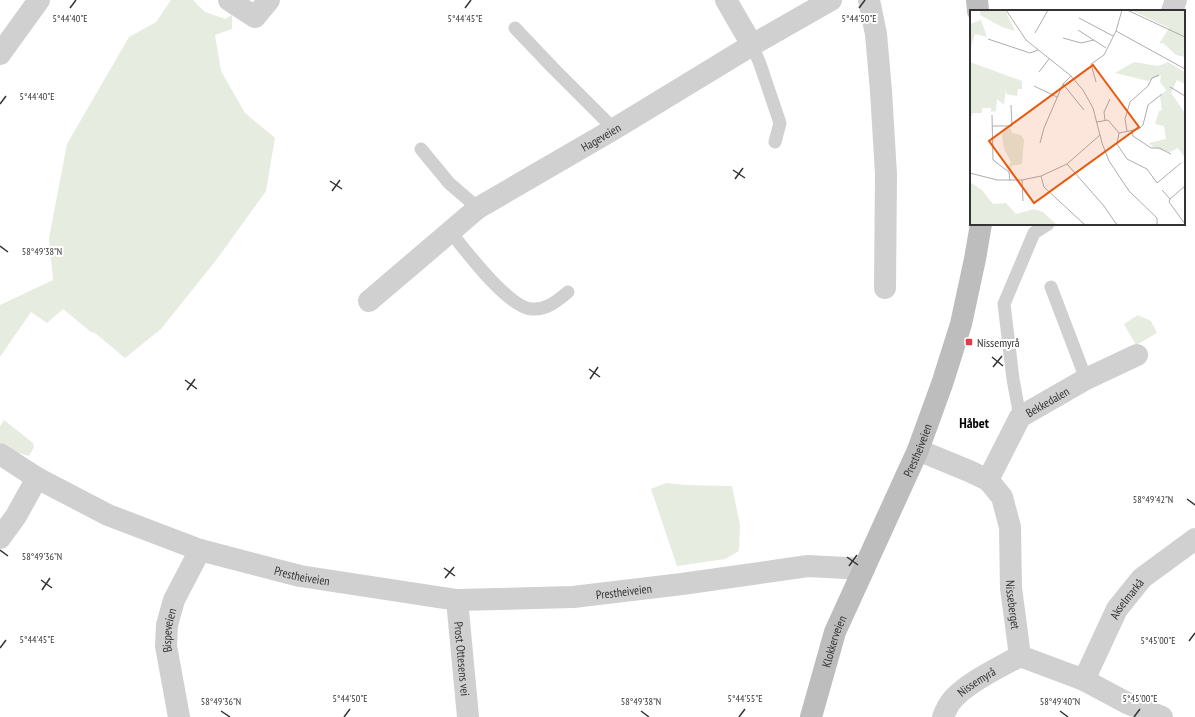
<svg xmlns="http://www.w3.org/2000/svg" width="1195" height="717" font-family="'PT Sans Narrow',sans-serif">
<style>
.green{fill:#e6ecdf}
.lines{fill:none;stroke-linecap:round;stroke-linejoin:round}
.lane{stroke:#d0d0d0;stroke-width:13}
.street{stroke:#d0d0d0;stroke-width:22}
.secondary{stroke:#bdbdbd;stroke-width:22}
.ticks{fill:none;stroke:#333;stroke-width:1.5}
.poi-dot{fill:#e63946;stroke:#fff;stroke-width:1.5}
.labels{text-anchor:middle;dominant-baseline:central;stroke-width:4;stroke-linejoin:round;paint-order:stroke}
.street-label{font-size:12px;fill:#333;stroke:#fff}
.poi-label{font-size:12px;fill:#333;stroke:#fff;text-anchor:start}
.quarter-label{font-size:14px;font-weight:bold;fill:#000;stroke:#fff}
.inset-road{fill:none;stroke:#adadad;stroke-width:1}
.view{fill:#e8590c;fill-opacity:0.15;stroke:#e8590c;stroke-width:2}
.inset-edge{fill:none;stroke:#333;stroke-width:2}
.ticks-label{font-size:10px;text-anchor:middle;fill:#333;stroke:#fff;stroke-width:4;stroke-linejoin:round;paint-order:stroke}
</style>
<rect width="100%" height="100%" fill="#fff"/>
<path class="green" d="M 171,0 L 193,0 L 205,12 L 225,19 L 232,15 L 232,29 L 215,35 L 221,71 L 245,113 L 275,138 L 266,191 L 217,259 L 161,329 L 125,358 L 95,333 L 91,332 L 63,309 L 47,323 L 31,312 L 0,357 L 0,305 L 53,280 L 49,238 L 67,144 L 129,37 L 156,22 Z
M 1138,315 L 1151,321 L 1157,333 L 1136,345 L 1124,324 Z
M 4,420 L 33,443 L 34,447 L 29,456 L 16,452 L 0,442 L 0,426 Z
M 666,483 L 684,485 L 732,486 L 740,525 L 739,551 L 725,559 L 677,566 L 651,489 Z"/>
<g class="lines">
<path class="lane" d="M 515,28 L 553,68 L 614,129
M 752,45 L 760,64 L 780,123 L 775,142
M 421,149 L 449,183 L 478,208
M 450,231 C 465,250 508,308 532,309 C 547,310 557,301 568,292
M 1051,287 L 1086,379
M 1020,417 L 1013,379 L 1004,304 L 1034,233 L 1048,224"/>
<g class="street">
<path d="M 229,0 L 255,17 L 269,0"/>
<path d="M 726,0 L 752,45"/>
<path d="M 869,0 L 876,34 L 881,91 L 886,174 L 885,288"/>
<path d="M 1172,11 L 1176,0"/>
<path d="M 0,54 L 39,0"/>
<path id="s1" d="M 369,301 L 478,208 L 614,129 L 752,45 L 831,0"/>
<path id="s2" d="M 918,450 L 969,471 L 988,480 L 1002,497 L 1010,527 L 1011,588 L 1020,656 L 1084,680 L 1127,703 L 1162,717"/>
<path id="s3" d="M 0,454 L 37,478 L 108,515 L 200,550 L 300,576 L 457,600 L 573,597 L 682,584 L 808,566 L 864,569"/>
<path id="s4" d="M 988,480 L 1020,417 L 1086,379 L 1137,355"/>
<path d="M 0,538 L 16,516 L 37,478"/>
<path id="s5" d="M 457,600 L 468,717"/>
<path id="s6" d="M 1084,680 L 1117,609 L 1142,578 L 1195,539"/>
<path id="s7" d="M 179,717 L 166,646 L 167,625 L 174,600 L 200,550"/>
<path id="s8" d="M 943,717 C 945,712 947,707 950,703 C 962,685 1000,667 1020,656"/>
</g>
<g class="secondary">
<path d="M 977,0 L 978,11"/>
<path id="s9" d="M 811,717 L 835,632 L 918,450 L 942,384 L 961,324 L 975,259 L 981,224"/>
</g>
</g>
<path class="ticks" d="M 70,8 L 76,0M 465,8 L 471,0M 859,8 L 865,0M 0,104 L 6,96M 733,170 L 745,178M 735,179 L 743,168M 330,181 L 342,189M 332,191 L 340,180M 0,246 L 8,252M 992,357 L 1003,366M 993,367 L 1002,356M 589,369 L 600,377M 590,379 L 598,367M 185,380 L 197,389M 187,390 L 195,379M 1187,499 L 1195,505M 0,550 L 8,556M 847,557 L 858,565M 849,566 L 857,555M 444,568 L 455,576M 445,578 L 454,567M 41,580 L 52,588M 42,590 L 50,578M 1189,641 L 1195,633M 0,648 L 6,640M 221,711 L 230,717M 641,711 L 649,717M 1060,711 L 1068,717M 344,717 L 350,709M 739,717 L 745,709M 1134,717 L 1140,709"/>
<rect class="poi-dot" x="965" y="338" width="8" height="8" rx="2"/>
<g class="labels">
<g class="street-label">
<text stroke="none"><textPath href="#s1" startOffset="285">Hageveien</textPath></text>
<text stroke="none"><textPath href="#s4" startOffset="102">Bekkedalen</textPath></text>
<text stroke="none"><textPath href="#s9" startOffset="288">Prestheiveien</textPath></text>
<text stroke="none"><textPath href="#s3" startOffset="328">Prestheiveien</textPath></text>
<text stroke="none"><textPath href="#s3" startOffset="652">Prestheiveien</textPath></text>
<text stroke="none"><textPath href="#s6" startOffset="92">Akselmarkå</textPath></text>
<text stroke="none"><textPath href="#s2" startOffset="207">Nisseberget</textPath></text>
<text stroke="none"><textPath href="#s7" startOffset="88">Bispeveien</textPath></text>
<text stroke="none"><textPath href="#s9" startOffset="79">Klokkerveien</textPath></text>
<text stroke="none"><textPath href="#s5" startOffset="59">Prost Ottesens vei</textPath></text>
<text stroke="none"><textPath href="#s8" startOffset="50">Nissemyrå</textPath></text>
</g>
<g class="poi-label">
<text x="977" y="342">Nissemyrå</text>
</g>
<g class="quarter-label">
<text x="974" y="423">Håbet</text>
</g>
</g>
<g transform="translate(970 10)">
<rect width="215" height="215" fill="#fff"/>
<path d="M 10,0 L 35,0 L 45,21 L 32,17 L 10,5 ZM 161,0 L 215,0 L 215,47 L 206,45 L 193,33 L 189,34 L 199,18 ZM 11,10 L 17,27 L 5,24 L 0,40 L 0,14 ZM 0,52 L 52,71 L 52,79 L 48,79 L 47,86 L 36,84 L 36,77 L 34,95 L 27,89 L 26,101 L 21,102 L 21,98 L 12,98 L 12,103 L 3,103 L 0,108 ZM 164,52 L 188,56 L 198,52 L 215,62 L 215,74 L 207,70 L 201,83 L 215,103 L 215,148 L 208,138 L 200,142 L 184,138 L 179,133 L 196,129 L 194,116 L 185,114 L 189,101 L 192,100 L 190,86 L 196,80 L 190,72 L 191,65 L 178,71 L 145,63 ZM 40,117 L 42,123 L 51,125 L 54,130 L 52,154 L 41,156 L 43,169 L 37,158 L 41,152 L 34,139 L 32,126 L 33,118 ZM 0,172 L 12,180 L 23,194 L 36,193 L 46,204 L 64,199 L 73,202 L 87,215 L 0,215 Z" fill="#e6ecdf"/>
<path class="inset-road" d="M 36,0 L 56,30 L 101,66 L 113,80 L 123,98 L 132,133 L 139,151 L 159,181 L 187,208 L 187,215M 157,0 L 215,27M 109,8 L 143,26M 108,20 L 136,38M 146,21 L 215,59M 65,23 L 78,0M 93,28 L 111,33 L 124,30M 18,29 L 60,43 L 68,40M 69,62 L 79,49M 126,72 L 121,54 L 134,45 L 146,21 L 152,0M 93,74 L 114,100M 64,76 L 87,87M 200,77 L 215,86M 22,105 L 23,150 L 39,162 L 40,171M 135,110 L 134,102 L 140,89M 127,112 L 138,110 L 149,123 L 169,119 L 173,115 L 178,95 L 192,84M 22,116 L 42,116 L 41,95M 162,120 L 163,126 L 181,138 L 189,138 L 201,144M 157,121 L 155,109 L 160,92 L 178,76 L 182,68 L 189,65M 149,123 L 147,134 L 157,149 L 177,159 L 187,173 L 211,153M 70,133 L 74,118 L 93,74 L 101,66M 97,154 L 134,196 L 147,215M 0,163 L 27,170 L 52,170 L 71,166 L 97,154 L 130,125M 71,166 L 74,177 L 115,215M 52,170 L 53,191M 215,176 L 200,189 L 199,192 L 215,214M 192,180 L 200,189"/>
<path class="view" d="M 123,55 L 169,117 L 64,193 L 19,131 Z"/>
<rect width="215" height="215" class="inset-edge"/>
</g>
<g class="ticks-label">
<text x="70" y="22">5°44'40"E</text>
<text x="465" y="22">5°44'45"E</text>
<text x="859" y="22">5°44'50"E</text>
<text x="37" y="100">5°44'40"E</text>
<text x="42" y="255">58°49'38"N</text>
<text x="1153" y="503">58°49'42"N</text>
<text x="42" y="560">58°49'36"N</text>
<text x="37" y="643">5°44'45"E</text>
<text x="1158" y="644">5°45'00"E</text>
<text x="350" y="702">5°44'50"E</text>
<text x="745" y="702">5°44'55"E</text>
<text x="1140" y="702">5°45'00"E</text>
<text x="221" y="705">58°49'36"N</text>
<text x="641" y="705">58°49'38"N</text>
<text x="1060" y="705">58°49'40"N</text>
</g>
</svg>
